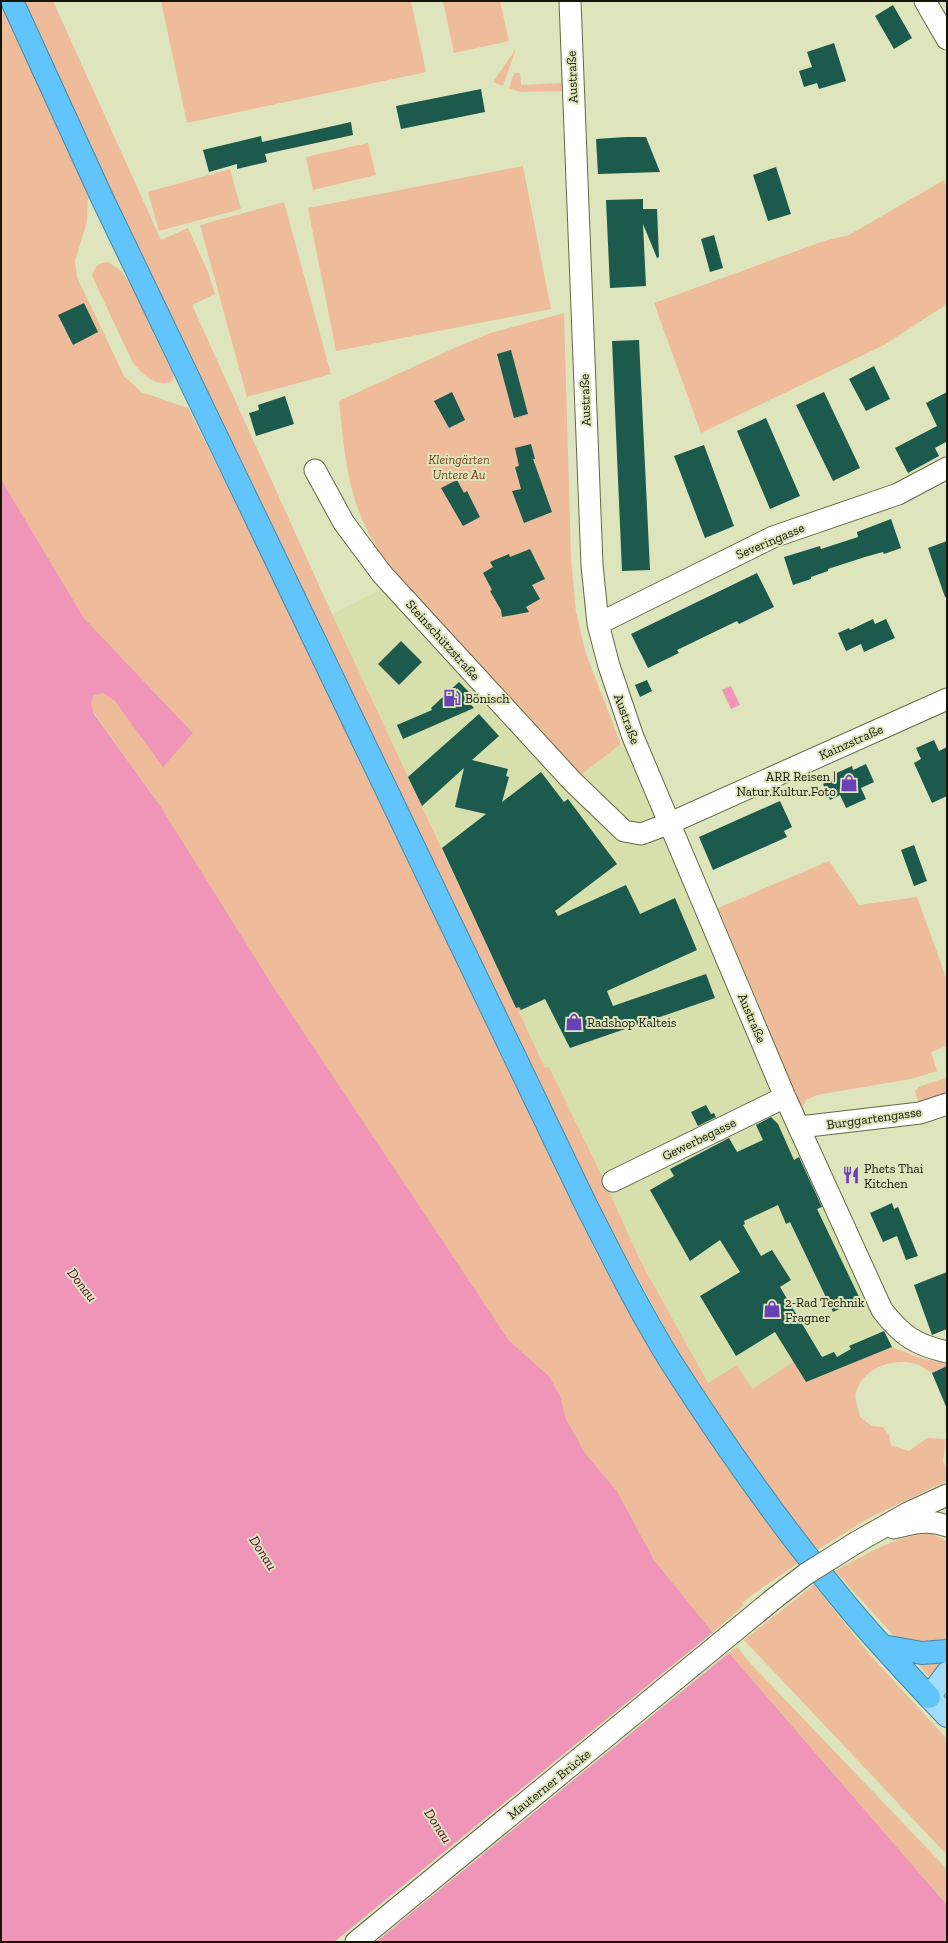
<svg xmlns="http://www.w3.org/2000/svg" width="948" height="1943" font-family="'Zilla Slab',serif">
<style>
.built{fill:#d7dfad}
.green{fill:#eebc9a}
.water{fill:#ee95b8}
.pier{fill:#dee5bc}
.building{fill:#1b5a4c}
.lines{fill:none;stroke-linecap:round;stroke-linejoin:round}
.minor-casing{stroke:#646944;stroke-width:23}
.major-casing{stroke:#4687a6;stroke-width:24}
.highway-casing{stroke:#4687a6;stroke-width:24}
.minor{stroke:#fff;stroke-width:21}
.major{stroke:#a0dcfd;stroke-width:22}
.highway{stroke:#61c4fb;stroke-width:22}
.minor-bridge-casing{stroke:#646944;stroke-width:23;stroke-linecap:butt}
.minor-bridge{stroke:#fff;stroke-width:21}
.labels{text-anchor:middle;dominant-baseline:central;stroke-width:4;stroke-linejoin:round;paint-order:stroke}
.street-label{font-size:13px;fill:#131507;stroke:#dee5bc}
.park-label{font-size:13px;font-style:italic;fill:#7a4822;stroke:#dee5bc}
.poi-label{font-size:13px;fill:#131507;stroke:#dee5bc;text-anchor:start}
.water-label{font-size:14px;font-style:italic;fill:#51022d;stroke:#dee5bc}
</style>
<rect width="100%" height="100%" fill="#dee5bc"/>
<path class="built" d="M 382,589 L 410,592 L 527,716 L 577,777 L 627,740 L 676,862 L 692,908 L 787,1121 L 892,1347 L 806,1382 L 793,1363 L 752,1389 L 708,1383 L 641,1262 L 602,1176 L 549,1067 L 545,1068 L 519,1012 L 519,1007 L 516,1008 L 332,614 Z"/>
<path class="green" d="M 1,1 L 86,188 L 88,197 L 87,222 L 75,261 L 77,277 L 124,376 L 141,392 L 188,408 L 260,552 L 575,1210 C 588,1235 600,1261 614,1285 C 669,1382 731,1474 798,1563 C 779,1577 760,1588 742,1603 L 744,1605 L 712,1633 L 654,1560 L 617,1491 L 585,1453 L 566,1419 L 560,1396 L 549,1376 L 509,1342 L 276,991 L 159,804 L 94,713 L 90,704 L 93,696 L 103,692 L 115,701 L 193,733 L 84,618 L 1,479 Z
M 24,1 L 53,1 L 161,240 L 188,228 L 208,272 L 215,294 L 192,305 L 332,614 L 516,1008 L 519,1007 L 521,1010 L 519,1012 L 545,1068 L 549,1067 L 602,1176 L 641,1262 L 708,1383 L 737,1365 L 752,1389 L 793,1362 L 806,1382 L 892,1347 L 920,1358 L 947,1364 L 947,1366 L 932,1373 C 928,1371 923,1367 919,1365 C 895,1356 862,1368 856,1393 C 854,1399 859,1410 860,1417 L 872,1426 L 883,1427 L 889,1435 L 891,1445 L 909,1451 L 927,1438 L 946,1439 L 943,1462 L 947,1469 L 947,1481 L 869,1518 L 817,1550 L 755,1468 L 680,1355 L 595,1200 L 112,196 Z
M 161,1 L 411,1 L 426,72 L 187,123 Z
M 443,1 L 500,1 L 509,41 L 454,53 Z
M 516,49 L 503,86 L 493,82 Z
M 561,70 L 565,73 L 566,91 L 520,92 L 509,88 L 514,73 L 520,73 L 521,85 L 561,83 Z
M 368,143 L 376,175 L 313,190 L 306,157 Z
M 523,166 L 551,309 L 336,351 L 308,208 Z
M 230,169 L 241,209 L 159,231 L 148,192 Z
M 944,180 L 947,187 L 947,304 L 884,345 L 701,433 L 654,303 L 824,241 L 849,235 Z
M 284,202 L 331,374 L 247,397 L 200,225 Z
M 108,262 L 122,272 L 131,285 L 174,376 L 173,381 C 157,389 140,373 132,361 L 92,276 C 95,266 98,263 108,262 Z
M 564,313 L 571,558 L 576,612 L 586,654 L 621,744 L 578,777 C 545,738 512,700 477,663 C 433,616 378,568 357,506 C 345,472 343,436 339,401 L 450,350 L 490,333 Z
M 829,861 L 859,905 L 917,897 L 947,980 L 947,1046 L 931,1052 L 937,1071 L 911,1079 L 817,1095 L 806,1100 L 802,1108 L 718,908 Z
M 947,1077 L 947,1095 L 919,1105 L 915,1091 L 919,1087 Z
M 922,1534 L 932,1534 L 947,1541 L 947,1644 L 908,1643 L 893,1635 L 835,1571 C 863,1556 890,1539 922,1534 Z
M 814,1585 L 870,1655 L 947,1739 L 947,1855 L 744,1640 Z
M 737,1647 L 751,1664 L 947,1869 L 947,1905 L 729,1653 Z
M 947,1658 L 947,1662 L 931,1679 L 915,1661 Z"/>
<path class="water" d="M 1,479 L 84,618 L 193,733 L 163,767 L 115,701 L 103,693 L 93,696 L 91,704 L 94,714 L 159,804 L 276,991 L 509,1341 L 549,1376 L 560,1396 L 566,1419 L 585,1453 L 617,1491 L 654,1560 L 729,1653 L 947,1905 L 947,1942 L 1,1942 Z
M 731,686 L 740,705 L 731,709 L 722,690 Z"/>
<path class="pier" d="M 713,1632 L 730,1652 L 376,1942 L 334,1942 Z"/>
<path class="building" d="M 893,5 L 912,38 L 894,49 L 875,16 Z
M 834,43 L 846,81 L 819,89 L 817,83 L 804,87 L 799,71 L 812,67 L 807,52 Z
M 481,89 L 485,112 L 401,129 L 396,106 Z
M 351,122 L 353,135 L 265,154 L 267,162 L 237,169 L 237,164 L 209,172 L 203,150 L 261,136 L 262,142 Z
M 626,137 L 646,137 L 660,172 L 598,174 L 596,139 Z
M 776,167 L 791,214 L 768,221 L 753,175 Z
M 643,199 L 643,209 L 657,209 L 659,257 L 657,258 L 643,224 L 646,286 L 610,288 L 606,200 Z
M 714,235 L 723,268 L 710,272 L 701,239 Z
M 84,303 L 98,332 L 73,345 L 58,315 Z
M 639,340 L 650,570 L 622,571 L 612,341 Z
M 511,350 L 528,414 L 514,418 L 497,354 Z
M 874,366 L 890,399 L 866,411 L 849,379 Z
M 452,392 L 465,420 L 449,428 L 434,401 Z
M 824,392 L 860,468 L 833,481 L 796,405 Z
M 947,392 L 947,444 L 946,442 L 935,448 L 939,456 L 908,473 L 895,448 L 937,426 L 926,403 Z
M 285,396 L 294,424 L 256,436 L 249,413 L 259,410 L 258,405 Z
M 766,418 L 800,496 L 770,509 L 737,431 Z
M 531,444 L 535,459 L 533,459 L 552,512 L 524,523 L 512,491 L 521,489 L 515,467 L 519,466 L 515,448 Z
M 704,445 L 734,526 L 705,538 L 674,456 Z
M 457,480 L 464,493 L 467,491 L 480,517 L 463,526 L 441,488 Z
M 891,519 L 901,548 L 884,554 L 883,552 L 865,557 L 828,569 L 828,571 L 811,577 L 811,579 L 793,585 L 784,557 L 820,546 L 821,549 L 858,537 L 857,532 Z
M 947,541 L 947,597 L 945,597 L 928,548 Z
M 530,549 L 545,579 L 532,585 L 540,599 L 526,607 L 529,612 L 502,617 L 501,610 L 490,591 L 492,590 L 483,573 L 493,567 L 490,562 L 509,554 L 510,557 Z
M 757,573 L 774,607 L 739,624 L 737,621 L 706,636 L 677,650 L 679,653 L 648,668 L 631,634 Z
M 873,619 L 875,624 L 886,619 L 895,638 L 864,652 L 861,644 L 846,651 L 838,633 L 849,628 L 850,630 Z
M 401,641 L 422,662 L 399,685 L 378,664 Z
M 647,680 L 652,691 L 640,697 L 635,685 Z
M 459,682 L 469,692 L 464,697 L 474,708 L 403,739 L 397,725 L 432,710 L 431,708 Z
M 479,714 L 499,736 L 472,760 L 508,769 L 506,776 L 509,777 L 502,802 L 541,772 L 564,802 L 568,799 L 617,864 L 555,911 L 558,916 L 626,885 L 640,914 L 675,898 L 697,950 L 607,991 L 613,1006 L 706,974 L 715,998 L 570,1048 L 545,999 L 521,1010 L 519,1007 L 516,1008 L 442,848 L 486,814 L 455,807 L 464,768 L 422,806 L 408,777 Z
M 934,740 L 939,751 L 947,747 L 947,796 L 932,803 L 914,763 L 921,759 L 916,748 Z
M 866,764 L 874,782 L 861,788 L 866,799 L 846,808 L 840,795 L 830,800 L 823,784 L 834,779 L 832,775 L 852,766 L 853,770 Z
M 780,801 L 792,827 L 784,831 L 787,837 L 713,870 L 699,837 Z
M 914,845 L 927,881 L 914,886 L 901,850 Z
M 706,1105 L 711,1114 L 714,1113 L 716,1117 L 698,1126 L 691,1112 Z
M 771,1117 L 778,1124 L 794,1160 L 799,1157 L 822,1207 L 817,1209 L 860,1299 L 833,1312 L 790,1222 L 786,1224 L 778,1205 L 744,1221 L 745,1224 L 743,1225 L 761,1256 L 772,1250 L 791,1280 L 780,1287 L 822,1357 L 834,1352 L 837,1357 L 851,1349 L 849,1346 L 884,1331 L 892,1347 L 806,1382 L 775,1332 L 736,1356 L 700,1296 L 740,1272 L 720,1240 L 690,1261 L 650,1190 L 674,1176 L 670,1169 L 729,1138 L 737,1152 L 763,1140 L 756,1125 Z
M 892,1203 L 894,1209 L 898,1207 L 918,1256 L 906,1260 L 897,1236 L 883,1242 L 870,1213 Z
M 947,1272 L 947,1329 L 932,1335 L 914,1285 Z
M 947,1366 L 947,1409 L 932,1373 Z"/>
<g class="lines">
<g class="minor-casing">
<path id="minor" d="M 570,1 L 592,565 L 598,624 L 609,666 L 633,737 L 785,1097 L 882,1310 C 902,1336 916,1345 947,1352
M 925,1 L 947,39
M 315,470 L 344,523 L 382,574 L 572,781 L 624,831 L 641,834 L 668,824 L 947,699
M 598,624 L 773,537 L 898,494 L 947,468
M 800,1127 L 920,1113 L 947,1104
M 613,1181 L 785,1097
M 894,1528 C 912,1523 929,1519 947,1526
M 857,1542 L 908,1513 L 947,1495
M 356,1942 L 776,1597"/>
</g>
<g class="major-casing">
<path id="major" d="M 929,1697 L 947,1673
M 929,1697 L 947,1716"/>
</g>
<g class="highway-casing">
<path id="highway" d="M 12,1 L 103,200 L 586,1205 C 613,1258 640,1312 671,1362 C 724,1445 781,1526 844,1602 C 871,1635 900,1666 929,1697
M 883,1646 L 922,1653 L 947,1651"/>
</g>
<use href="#minor" class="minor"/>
<use href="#major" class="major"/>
<use href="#highway" class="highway"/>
<g class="minor-bridge-casing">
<path id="minor-bridge" d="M 776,1597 L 806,1574 L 857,1542"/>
</g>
<use href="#minor-bridge" class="minor-bridge"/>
</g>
<defs>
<g id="fuel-bare" transform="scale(1.38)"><path d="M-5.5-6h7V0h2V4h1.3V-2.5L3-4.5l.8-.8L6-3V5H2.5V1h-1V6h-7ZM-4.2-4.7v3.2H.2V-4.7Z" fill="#6b41b9" stroke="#dee5bc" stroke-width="2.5" paint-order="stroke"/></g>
<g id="shop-bare" transform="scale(1.38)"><path d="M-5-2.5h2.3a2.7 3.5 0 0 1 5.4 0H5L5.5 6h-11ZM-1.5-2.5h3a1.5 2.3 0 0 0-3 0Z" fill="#6b41b9" stroke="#dee5bc" stroke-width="2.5" paint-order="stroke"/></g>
<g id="restaurant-bare" transform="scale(1.38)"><path d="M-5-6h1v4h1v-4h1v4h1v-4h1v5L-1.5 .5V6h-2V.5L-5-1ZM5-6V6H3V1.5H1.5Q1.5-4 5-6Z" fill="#6b41b9" stroke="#dee5bc" stroke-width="2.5" paint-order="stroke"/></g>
</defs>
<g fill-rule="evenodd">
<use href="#fuel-bare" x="452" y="698"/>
<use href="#shop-bare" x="849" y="783"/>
<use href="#shop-bare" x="574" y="1022"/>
<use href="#restaurant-bare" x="851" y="1175"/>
<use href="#shop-bare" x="772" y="1309"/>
</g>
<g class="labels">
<g class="street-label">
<text transform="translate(572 77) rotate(-92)">Austraße</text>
<text transform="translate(585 400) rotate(-92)">Austraße</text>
<text transform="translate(770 541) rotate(-23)">Severingasse</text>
<text transform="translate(443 640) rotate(48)">Steinschützstraße</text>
<text transform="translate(627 719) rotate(70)">Austraße</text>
<text transform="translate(851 742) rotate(-24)">Kainzstraße</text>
<text transform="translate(752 1018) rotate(67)">Austraße</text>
<text transform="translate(874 1118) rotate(-8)">Burggartengasse</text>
<text transform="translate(699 1139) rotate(-26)">Gewerbegasse</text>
<text transform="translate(549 1784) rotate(-39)">Mauterner Brücke</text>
</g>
<g class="park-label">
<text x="459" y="459">Kleingärten<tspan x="459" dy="15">Untere Au</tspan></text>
</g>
<g class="poi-label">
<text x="465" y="698">Bönisch</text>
<text x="836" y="776" text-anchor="end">ARR Reisen |<tspan x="836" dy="15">Natur.Kultur.Foto</tspan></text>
<text x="587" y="1022">Radshop Kalteis</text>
<text x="864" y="1168">Phets Thai<tspan x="864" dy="15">Kitchen</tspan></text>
<text x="785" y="1302">2-Rad Technik<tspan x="785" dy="15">Fragner</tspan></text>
</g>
<g class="water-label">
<text transform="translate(82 1285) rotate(52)">Donau</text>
<text transform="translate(263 1553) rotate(57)">Donau</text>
<text transform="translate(438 1826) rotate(57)">Donau</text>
</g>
</g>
<rect width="948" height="1943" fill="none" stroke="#131507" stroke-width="4"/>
</svg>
